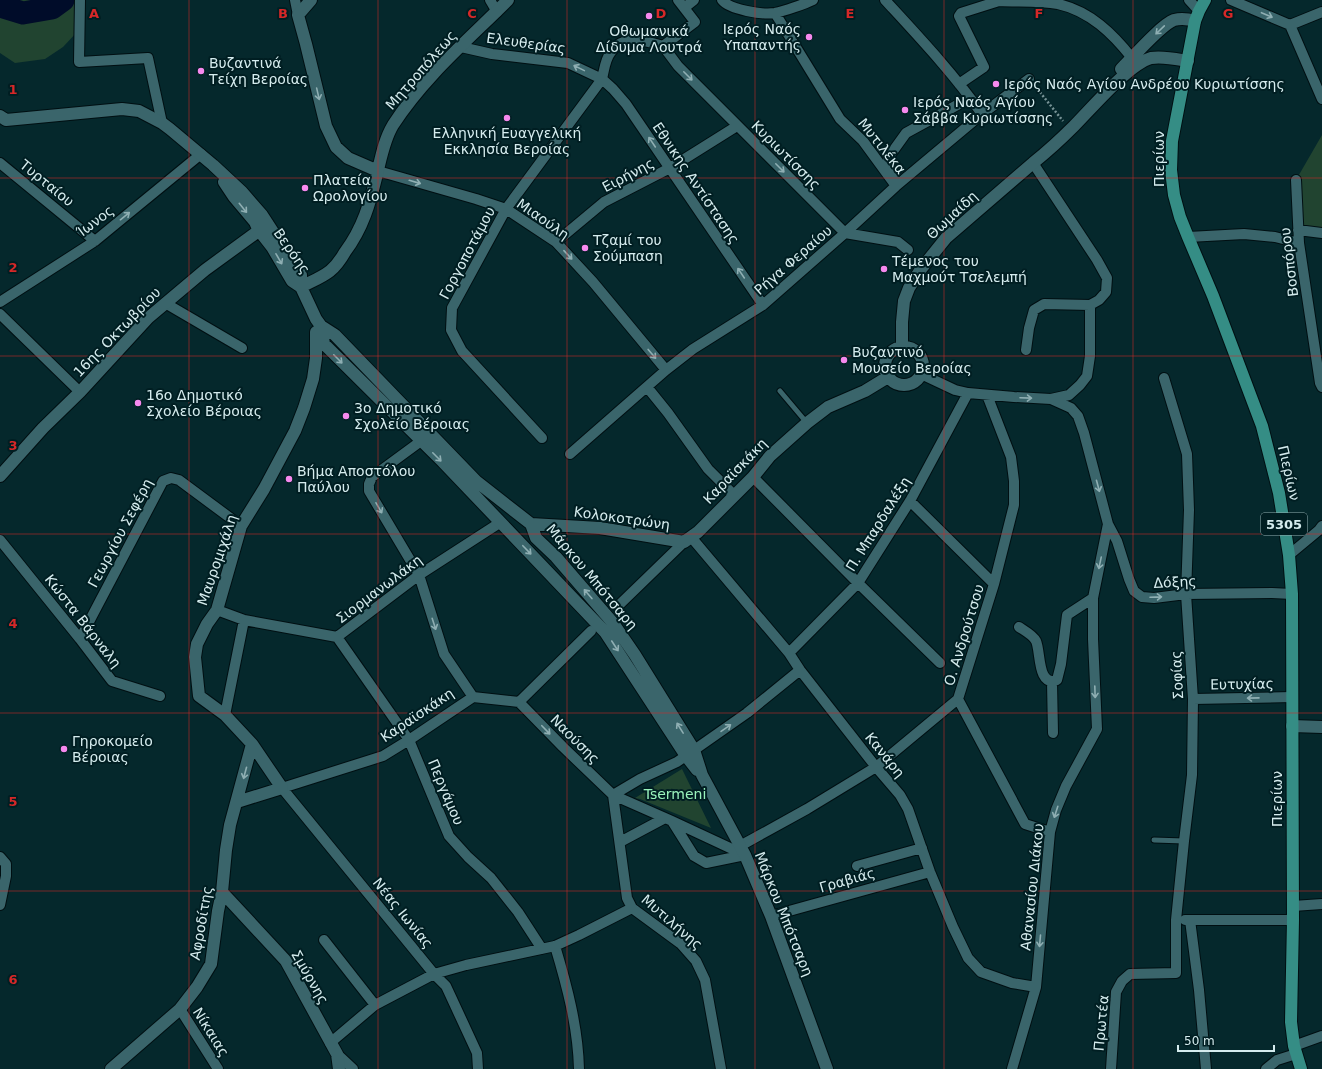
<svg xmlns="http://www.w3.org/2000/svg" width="1322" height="1069" font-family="'DejaVu Sans',sans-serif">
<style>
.green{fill:#214430}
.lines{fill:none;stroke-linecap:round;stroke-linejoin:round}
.river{stroke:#000c29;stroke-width:23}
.lane-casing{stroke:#000f12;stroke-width:7}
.street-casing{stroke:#000f12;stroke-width:12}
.secondary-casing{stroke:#000f12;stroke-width:14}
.primary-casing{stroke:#000f12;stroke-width:14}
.path{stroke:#779396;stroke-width:2.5;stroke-dasharray:2 2;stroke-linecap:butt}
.lane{stroke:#3a656b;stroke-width:5}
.street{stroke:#3a656b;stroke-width:10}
.secondary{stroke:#3a656b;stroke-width:12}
.primary{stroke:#358d85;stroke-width:12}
.oneway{stroke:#8fafb3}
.grid{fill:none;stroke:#d62828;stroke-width:1;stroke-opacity:0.55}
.poi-dot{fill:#f689ee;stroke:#001e22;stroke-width:1.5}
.labels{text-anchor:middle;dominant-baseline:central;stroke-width:4;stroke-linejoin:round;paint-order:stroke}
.shield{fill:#001e22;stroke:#95aeb1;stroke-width:1}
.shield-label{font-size:13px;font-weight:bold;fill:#d5ecee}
.poi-label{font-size:14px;fill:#d5ecee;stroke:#001e22;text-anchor:start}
.street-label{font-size:14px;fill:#d5ecee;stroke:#001e22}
.park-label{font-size:14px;fill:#9af3bc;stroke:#001e22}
.grid-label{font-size:13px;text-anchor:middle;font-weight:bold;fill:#d62828;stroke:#001e22;stroke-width:4;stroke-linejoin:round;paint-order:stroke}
</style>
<rect width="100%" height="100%" fill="#05282c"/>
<path class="green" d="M 0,0 L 80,0 L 78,31 L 63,47 L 45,59 L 15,63 L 0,53 Z
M 1322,135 L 1322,233 L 1298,230 L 1296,180 Z
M 682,769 L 711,828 L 640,799 L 635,798 Z"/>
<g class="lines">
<path class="river" d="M 0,6 L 23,13 L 52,8 L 63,0"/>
<g class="lane-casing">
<path id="lane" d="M 780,391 L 807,423
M 1154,840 L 1184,841"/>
</g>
<g class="street-casing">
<path id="street" d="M 80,0 L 79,62 L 148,58 L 162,123
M 295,0 L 298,15
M 490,0 L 497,12
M 722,0 C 730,10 763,15 775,13 C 784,11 805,4 813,0
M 885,0 C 919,37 953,73 982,114
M 998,0 L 999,1 C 1019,2 1039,1 1058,4 C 1090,11 1113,34 1132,58
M 1189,0 L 1199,11
M 1231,0 L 1290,25 L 1322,12
M 684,8 L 694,0
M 775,13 L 840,119 L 863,141 L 896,186 L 888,158 L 906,133 L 970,98
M 1290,25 L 1322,99
M 663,46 L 678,66 L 845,233 L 898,242 L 908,250
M 461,47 L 492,54 L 568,63 L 602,79 C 604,71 605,59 611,52 C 623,34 646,41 663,46 L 695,22 L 678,0
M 959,84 L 984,67 L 959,16 L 961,13 L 999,1
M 0,163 L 95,241
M 378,171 L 476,199 L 506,209 L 556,242 L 593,282 L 666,370
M 1296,180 L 1299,243 L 1320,383 L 1322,387
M 1298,230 L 1322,233
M 1188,237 L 1244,234 L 1275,237 L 1299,243
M 556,242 L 604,202 L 670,168 L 737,126
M 0,302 L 95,241 L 201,154
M 165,303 L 242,348
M 0,314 L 80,392
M 1026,350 L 1029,328 L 1034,310 L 1044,304 L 1090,305 L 1099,300 L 1106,292 L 1107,278 L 1097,260 L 1033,163
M 921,374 L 955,390 L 968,393 L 1014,397 L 1051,399 L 1071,408 L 1078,416 L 1084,433 L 1108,524 L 1117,541 L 1129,579 L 1134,591 L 1142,597 L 1154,598 L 1186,594 L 1272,593 L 1292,594
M 647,387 L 668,413 L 708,469 L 734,495
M 1051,399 L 1069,395 L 1080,385 L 1087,376 L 1090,356 L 1090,305
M 542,438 L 462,351 L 451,330 L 452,308 L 506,209 L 602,79 L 613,89 L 626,104 L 763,305
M 421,441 L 372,477 L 369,484 L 369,491 L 419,575 L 444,654 L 473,697
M 570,454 L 666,370 L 693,349 L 763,305 L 845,233 L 896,186 L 982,114 L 1029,79
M 753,477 L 858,583 L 940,663
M 910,501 L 994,584
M 691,537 L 789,653 L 800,670 L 876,767 L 900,795 L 908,809 L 930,872 L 953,927 L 968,958 L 981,972 L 1012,983 L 1036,987
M 0,540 L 80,639 L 112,681 L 160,696
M 1289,555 L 1319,530 L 1322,526
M 618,606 L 684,542
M 217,610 L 244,620 L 337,637 L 419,575 L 501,522
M 1019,627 C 1025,631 1033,635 1036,641 C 1041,652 1037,687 1057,680 L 1061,664 L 1067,615 L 1093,598
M 337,637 L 409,740 L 449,836 L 468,857 L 491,878 L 518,912 L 542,949
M 80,639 L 163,481 L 171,478 L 179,480 L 241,526
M 789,653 L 858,583 L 910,501 L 968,393
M 1052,682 L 1053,733
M 958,699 L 1025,824 L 1050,832
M 1193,699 L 1292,697
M 519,702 L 563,747 L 613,795 L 672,821 L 745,855
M 519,702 L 591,631
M 225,715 L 244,620
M 613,795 L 627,898 L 632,908 L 681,944 L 696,961 L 705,980 L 721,1069
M 613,795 L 640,779 L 677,762 L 747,713 L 800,670
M 672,821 L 694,856 L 706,863 L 745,855
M 620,842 L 665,818
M 740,846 L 807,809 L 876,767 L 958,699 L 994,584 L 1014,505 L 1014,481 L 1011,457 L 987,395
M 0,857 L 6,864 L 6,876 L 0,905
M 857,866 L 922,848
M 1293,906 L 1322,904
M 771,916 L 930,872
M 1185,920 L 1293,920
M 1190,920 L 1199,990 L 1206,1069
M 324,940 L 375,1005
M 555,946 C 567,986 578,1027 579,1069
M 180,1009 L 218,1069
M 330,1043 L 375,1005 L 434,974 L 466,965 L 555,946 L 579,935 L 632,908
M 1294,1046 L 1322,1036
M 337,1054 L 353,1069
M 478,1069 L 477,1053 L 446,986 L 434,974 L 282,788 L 383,756 L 409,740 L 473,697 L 519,702
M 1012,1069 L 1036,987 L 1050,832 L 1056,810 L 1066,786 L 1097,729 L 1093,639 L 1093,598 L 1108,524
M 1111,1069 L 1116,992 L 1122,981 L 1130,974 L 1176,973 L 1176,920 L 1184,841 L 1192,775 L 1193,699 L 1186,594 L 1189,510 L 1187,454 L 1164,378
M 1266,1069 L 1277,1060 L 1296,1054"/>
</g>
<g class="secondary-casing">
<path id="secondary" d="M 311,0 L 298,15 L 306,44 L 326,126 L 336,147 L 348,158 L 378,171
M 1121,69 C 1132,58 1162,24 1174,20 C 1182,18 1188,19 1195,21
M 0,116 L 6,120 L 122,109 L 139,111 L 162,123 L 170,129 L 213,165 L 242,192 L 262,215 L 301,275 L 301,287 L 316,319 L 321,326 L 335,335 L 476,481 L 531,524 L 536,538 L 556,557 L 613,623 L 635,655 L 694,750 L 702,775 L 745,855 L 771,916 L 827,1069
M 224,182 L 234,197 L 255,222 L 258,229 L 272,247 L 292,281 L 301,287
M 301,287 C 310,282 321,278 330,271 C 336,266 341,259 345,252 C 363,228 370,203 377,174 C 381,158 384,140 393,125 C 424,77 468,40 508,0
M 321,326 L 324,344 L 443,462 L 605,632 L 686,756 L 697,770
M885 366a19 19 0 1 1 38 0a19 19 0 1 1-38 0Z
M 902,347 L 902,322 L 904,301 L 909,288 L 921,269 L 946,238 L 1033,163 C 1048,151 1061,139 1074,126 C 1091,109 1129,64 1151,58 C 1163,56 1176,59 1188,61
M 0,476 L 43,428 L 80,392 L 148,318 L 205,270 L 268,224
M 531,524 L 600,528 L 684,542 L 698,532 L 753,477 L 770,456 L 807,423 L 828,407 L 865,391 L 888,377
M 1292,726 L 1322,727
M 237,802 L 282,788 L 252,744 L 225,715 L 199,696 L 195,657 L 197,644 L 207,624 L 217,610 L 241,526 L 264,489 L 295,431 L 304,408 L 313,379 L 316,358 L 316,332
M 222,892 L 286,961 L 337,1054 L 339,1069
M 111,1069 L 180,1009 L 197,987 L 211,964 L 218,911 L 222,892 L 226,850 L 230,825 L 252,744"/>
</g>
<g class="primary-casing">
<path id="primary" d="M 1205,0 L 1199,11 L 1195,21 L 1172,141 L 1171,170 L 1174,195 L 1180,217 L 1188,237 L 1213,296 L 1262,426 L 1279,493 L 1289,555 L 1292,594 L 1293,920 L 1291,1022 L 1294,1046 L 1301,1069"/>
</g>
<path class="path" d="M 1035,86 L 1063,121"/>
<use href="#lane" class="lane"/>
<use href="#street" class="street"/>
<use href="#secondary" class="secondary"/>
<use href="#primary" class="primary"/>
</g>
<defs><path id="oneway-shaft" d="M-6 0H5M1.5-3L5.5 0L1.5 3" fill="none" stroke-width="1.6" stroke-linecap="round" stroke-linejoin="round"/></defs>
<g class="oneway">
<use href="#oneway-shaft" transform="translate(1267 15) rotate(23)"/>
<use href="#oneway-shaft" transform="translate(1160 30) rotate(136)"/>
<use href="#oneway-shaft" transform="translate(579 68) rotate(-154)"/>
<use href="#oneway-shaft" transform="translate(688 76) rotate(45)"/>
<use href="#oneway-shaft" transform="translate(318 94) rotate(77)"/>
<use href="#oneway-shaft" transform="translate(652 142) rotate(-124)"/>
<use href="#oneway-shaft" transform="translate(780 168) rotate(45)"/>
<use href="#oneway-shaft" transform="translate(415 182) rotate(16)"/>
<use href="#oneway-shaft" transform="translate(243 208) rotate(51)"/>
<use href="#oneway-shaft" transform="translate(125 216) rotate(-39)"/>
<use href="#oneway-shaft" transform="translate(568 255) rotate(47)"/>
<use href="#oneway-shaft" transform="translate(279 259) rotate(60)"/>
<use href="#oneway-shaft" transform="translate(741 273) rotate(-124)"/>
<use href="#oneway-shaft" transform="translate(652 354) rotate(50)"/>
<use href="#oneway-shaft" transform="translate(338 359) rotate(45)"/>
<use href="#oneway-shaft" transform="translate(1026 398) rotate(2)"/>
<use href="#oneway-shaft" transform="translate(437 457) rotate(45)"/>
<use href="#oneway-shaft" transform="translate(1098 486) rotate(75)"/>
<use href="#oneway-shaft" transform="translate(379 508) rotate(60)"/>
<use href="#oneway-shaft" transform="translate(527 550) rotate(46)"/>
<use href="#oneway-shaft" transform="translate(1100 563) rotate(102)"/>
<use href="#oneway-shaft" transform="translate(588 594) rotate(-131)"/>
<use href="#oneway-shaft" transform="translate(1156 597) rotate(-2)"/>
<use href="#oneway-shaft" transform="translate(434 624) rotate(72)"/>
<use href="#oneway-shaft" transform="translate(615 646) rotate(57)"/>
<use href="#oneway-shaft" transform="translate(1095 692) rotate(88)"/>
<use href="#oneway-shaft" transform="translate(1253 698) rotate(179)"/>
<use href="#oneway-shaft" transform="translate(680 728) rotate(-122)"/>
<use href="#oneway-shaft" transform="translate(726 728) rotate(-35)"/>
<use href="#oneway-shaft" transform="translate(546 730) rotate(46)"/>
<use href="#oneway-shaft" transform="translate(245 773) rotate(105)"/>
<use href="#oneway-shaft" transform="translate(1056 812) rotate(108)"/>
<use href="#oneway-shaft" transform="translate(1040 941) rotate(95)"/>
</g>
<path class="grid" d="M 189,0 L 189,1069M 378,0 L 378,1069M 567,0 L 567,1069M 755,0 L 755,1069M 944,0 L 944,1069M 1133,0 L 1133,1069M 0,178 L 1322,178M 0,356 L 1322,356M 0,534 L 1322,534M 0,713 L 1322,713M 0,891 L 1322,891"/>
<g class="poi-dot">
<circle cx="649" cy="16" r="4"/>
<circle cx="809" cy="37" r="4"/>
<circle cx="201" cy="71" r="4"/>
<circle cx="996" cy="84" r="4"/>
<circle cx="905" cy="110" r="4"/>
<circle cx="507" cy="118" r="4"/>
<circle cx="305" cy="188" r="4"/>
<circle cx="585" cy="248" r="4"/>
<circle cx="884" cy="269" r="4"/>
<circle cx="844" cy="360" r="4"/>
<circle cx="138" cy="403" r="4"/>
<circle cx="346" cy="416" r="4"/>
<circle cx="289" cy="479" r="4"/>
<circle cx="64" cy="749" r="4"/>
</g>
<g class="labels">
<rect class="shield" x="1261" y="513" width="46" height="22" rx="3"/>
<g class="shield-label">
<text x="1284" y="524">5305</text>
</g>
<g class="poi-label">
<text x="801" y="29" text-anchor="end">Ιερός Ναός<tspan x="801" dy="16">Υπαπαντής</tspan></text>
<text x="649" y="31" text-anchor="middle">Οθωμανικά<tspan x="649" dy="16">Δίδυμα Λουτρά</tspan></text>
<text x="209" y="63">Βυζαντινά<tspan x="209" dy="16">Τείχη Βεροίας</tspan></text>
<text x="1004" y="84">Ιερός Ναός Αγίου Ανδρέου Κυριωτίσσης</text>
<text x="913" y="102">Ιερός Ναός Αγίου<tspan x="913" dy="16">Σάββα Κυριωτίσσης</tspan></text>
<text x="507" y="133" text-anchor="middle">Ελληνική Ευαγγελική<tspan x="507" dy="16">Εκκλησία Βεροίας</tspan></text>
<text x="313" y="180">Πλατεία<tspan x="313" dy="16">Ωρολογίου</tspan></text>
<text x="593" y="240">Τζαμί του<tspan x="593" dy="16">Σούμπαση</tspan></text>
<text x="892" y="261">Τέμενος του<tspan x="892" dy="16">Μαχμούτ Τσελεμπή</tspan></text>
<text x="852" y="352">Βυζαντινό<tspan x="852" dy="16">Μουσείο Βεροίας</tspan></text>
<text x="146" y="395">16ο Δημοτικό<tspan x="146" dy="16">Σχολείο Βέροιας</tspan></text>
<text x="354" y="408">3ο Δημοτικό<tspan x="354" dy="16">Σχολείο Βέροιας</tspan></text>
<text x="297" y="471">Βήμα Αποστόλου<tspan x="297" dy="16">Παύλου</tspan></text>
<text x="72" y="741">Γηροκομείο<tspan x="72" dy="16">Βέροιας</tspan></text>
</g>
<g class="street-label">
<text transform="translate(526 43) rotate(8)">Ελευθερίας</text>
<text transform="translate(421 70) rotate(-49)">Μητροπόλεως</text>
<text transform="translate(882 146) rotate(51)">Μυτιλέκα</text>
<text transform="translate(786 155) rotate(45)">Κυριωτίσσης</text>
<text transform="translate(1159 159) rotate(-90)">Πιερίων</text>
<text transform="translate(628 175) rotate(-28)">Ειρήνης</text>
<text transform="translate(47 183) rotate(39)">Τυρταίου</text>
<text transform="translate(696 183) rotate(56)">Εθνικης Αντίστασης</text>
<text transform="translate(952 215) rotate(-43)">Θωμαίδη</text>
<text transform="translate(543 219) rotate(35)">Μιαούλη</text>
<text transform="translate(95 221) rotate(-37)">Ίωνος</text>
<text transform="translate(292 251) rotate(55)">Βερόης</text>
<text transform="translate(467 253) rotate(-62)">Γοργοποτάμου</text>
<text transform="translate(793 260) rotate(-41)">Ρήγα Φεραίου</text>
<text transform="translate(1289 262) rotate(-97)">Βοσπόρου</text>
<text transform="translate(117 332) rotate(-46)">16ης Οκτωβρίου</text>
<text transform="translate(735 471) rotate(-46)">Καραϊσκάκη</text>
<text transform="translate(1289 473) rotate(77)">Πιερίων</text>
<text transform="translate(622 518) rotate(8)">Κολοκοτρώνη</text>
<text transform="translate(878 524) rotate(-58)">Π. Μπαρδαλέξη</text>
<text transform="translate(120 533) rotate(-62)">Γεωργίου Σεφέρη</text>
<text transform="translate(217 560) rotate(-71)">Μαυρομιχάλη</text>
<text transform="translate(592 577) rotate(50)">Μάρκου Μπότσαρη</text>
<text transform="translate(1175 582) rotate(-3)">Δόξης</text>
<text transform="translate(379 589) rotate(-37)">Σιορμανωλάκη</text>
<text transform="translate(83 621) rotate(52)">Κώστα Βάρναλη</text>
<text transform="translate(964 635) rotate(-73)">Ο. Ανδρούτσου</text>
<text transform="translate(1177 675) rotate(-93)">Σοφίας</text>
<text transform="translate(1242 684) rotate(-1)">Ευτυχίας</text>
<text transform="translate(417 715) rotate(-34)">Καραϊσκάκη</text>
<text transform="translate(575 739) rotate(45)">Ναούσης</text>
<text transform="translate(885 755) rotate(51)">Κανάρη</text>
<text transform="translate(446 792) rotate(67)">Περγάμου</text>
<text transform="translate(1277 799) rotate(-90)">Πιερίων</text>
<text transform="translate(847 880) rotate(-16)">Γραβιάς</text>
<text transform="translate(1032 887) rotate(-84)">Αθανασίου Διάκου</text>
<text transform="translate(403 913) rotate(51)">Νέας Ιωνίας</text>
<text transform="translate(784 914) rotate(68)">Μάρκου Μπότσαρη</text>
<text transform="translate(672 922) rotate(41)">Mυτιλήνης</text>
<text transform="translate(201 923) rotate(-80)">Αφροδίτης</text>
<text transform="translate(310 977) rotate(60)">Σμύρνης</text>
<text transform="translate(1101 1023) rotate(-85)">Πρωτέα</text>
<text transform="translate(211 1032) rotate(58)">Νίκαιας</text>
</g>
<g class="park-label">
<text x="675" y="794">Tsermeni</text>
</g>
</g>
<g class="grid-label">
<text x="94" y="18">A</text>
<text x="283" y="18">B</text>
<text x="472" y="18">C</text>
<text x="661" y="18">D</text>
<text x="850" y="18">E</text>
<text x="1039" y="18">F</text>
<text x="1228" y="18">G</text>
<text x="13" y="94">1</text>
<text x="13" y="272">2</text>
<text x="13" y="450">3</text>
<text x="13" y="628">4</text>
<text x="13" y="806">5</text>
<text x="13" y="984">6</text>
</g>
<path d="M1178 1045v6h96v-6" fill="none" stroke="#d5ecee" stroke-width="2"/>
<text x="1184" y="1045" font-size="12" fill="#d5ecee" stroke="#001e22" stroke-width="3" paint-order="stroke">50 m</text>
</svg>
